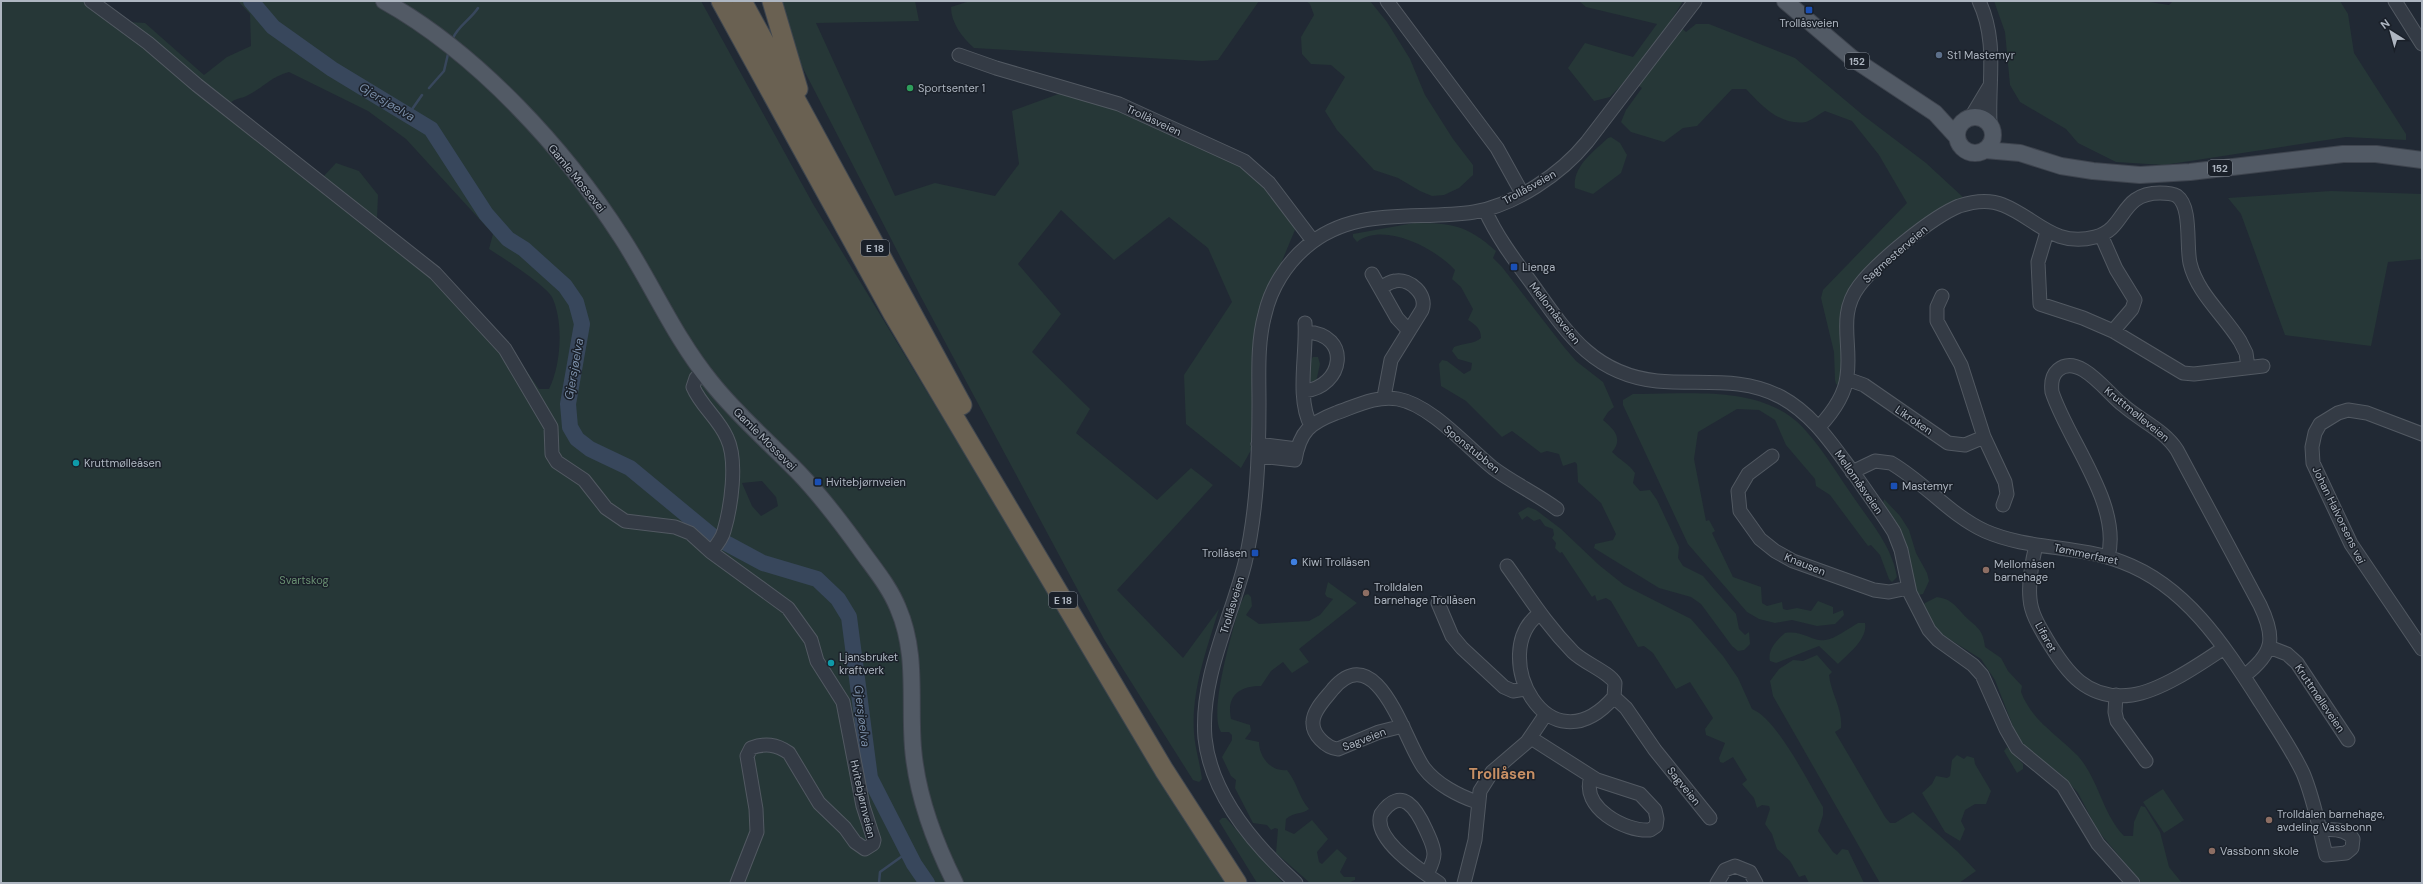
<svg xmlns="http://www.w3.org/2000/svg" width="2423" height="884" font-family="'DM Sans',sans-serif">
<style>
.green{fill:#263737;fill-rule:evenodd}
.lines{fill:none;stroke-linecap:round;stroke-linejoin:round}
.stream{stroke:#38475c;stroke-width:2.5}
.river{stroke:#38475c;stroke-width:16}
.minor-casing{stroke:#525962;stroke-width:15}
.major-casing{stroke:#3e444e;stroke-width:18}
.highway-casing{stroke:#3f464f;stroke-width:21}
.minor{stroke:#343b45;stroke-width:13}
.major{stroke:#525a65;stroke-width:16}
.highway{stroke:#6a6152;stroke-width:19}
.transit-dot{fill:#1a4fb4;stroke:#1a2029;stroke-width:1.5}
.service-dot{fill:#5c6f8a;stroke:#1a2029;stroke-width:1.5}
.leisure-dot{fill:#2e9e5b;stroke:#1a2029;stroke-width:1.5}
.culture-dot{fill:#0f9aa8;stroke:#1a2029;stroke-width:1.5}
.shop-dot{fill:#3f7fe0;stroke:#1a2029;stroke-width:1.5}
.education-dot{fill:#8d6e63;stroke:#1a2029;stroke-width:1.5}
.labels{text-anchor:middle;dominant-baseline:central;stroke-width:3;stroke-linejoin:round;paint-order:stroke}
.shield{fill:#1a2029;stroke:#828993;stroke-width:1}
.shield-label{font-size:10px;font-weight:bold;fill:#aeb6c1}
.poi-label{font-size:11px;fill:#aeb6c1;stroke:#1a2029;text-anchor:start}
.street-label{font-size:11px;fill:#aeb6c1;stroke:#1a2029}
.park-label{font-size:11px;fill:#698f72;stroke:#1a2029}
.water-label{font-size:12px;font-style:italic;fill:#798da7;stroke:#1a2029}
.district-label{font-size:15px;font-weight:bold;fill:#c78f64;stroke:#1a2029}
</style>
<rect width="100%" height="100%" fill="#212934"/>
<path class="green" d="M 1,1 L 97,1 L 129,22 L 145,23 L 204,75 L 227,57 L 251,46 L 250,14 L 238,1 L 701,1 L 813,204 L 1088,657 L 1235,883 L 1,883 ZM 289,72 L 368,111 L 406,139 L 493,234 L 489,249 C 502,257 546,286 552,297 C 564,322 561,365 549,389 L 539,389 L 511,349 L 377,219 L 378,195 L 359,171 L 336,163 L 323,177 L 228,105 C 237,96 241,100 250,94 C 267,85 269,78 289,72 ZM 762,481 L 776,497 L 778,506 L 761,516 L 752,506 L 742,483 Z
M 781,1 L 915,1 L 919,21 L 816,23 L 895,196 L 935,183 L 995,196 L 1019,164 L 1012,111 L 1064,92 L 1128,107 L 1262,176 L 1297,225 L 1257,321 L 1255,443 L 1241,468 L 1186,424 L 1184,375 L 1232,302 L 1208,248 L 1169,217 L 1114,260 L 1061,210 L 1018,264 L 1061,314 L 1032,352 L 1090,409 L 1076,433 L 1157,500 L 1191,468 L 1213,485 L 1117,590 L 1183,658 L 1219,609 C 1207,648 1191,691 1194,733 C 1195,748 1200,763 1202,779 L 1199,782 L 1193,780 L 1104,639 L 921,297 L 792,47 Z
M 970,1 L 1259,1 L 1218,60 L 1202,61 L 974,48 C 962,37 951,23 951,7 Z
M 1306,1 L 1370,1 L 1387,22 L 1410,59 L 1425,95 L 1453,139 L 1473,165 L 1473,175 L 1459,188 L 1444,195 L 1432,196 L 1420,191 L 1398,178 L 1374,170 L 1337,130 L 1325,111 L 1345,77 L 1331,65 L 1311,64 L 1302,54 L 1301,37 L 1314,15 L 1310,4 Z
M 1579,1 L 1683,1 L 1672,19 L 1686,32 L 1696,24 L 1709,24 L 1795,58 L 1864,116 L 1926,163 L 1965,199 L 1854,285 L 1840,386 L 1836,384 L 1835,380 L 1834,352 L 1821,298 L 1823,290 L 1907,203 L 1879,155 L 1852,121 L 1825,111 C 1819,114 1812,120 1806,122 C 1780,126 1762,106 1746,89 L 1732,89 L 1697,126 L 1683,128 L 1664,142 L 1631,132 L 1621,122 L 1626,110 L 1642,88 L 1627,79 L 1610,97 L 1594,101 L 1568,68 L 1585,43 L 1633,57 L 1657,24 L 1586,7 Z
M 1994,1 L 2143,1 L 2169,5 L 2173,1 L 2340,1 L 2348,14 L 2354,53 L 2406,134 L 2406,140 L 2346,137 L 2164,165 L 2116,162 L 2078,143 L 2066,129 L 2020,102 L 2010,85 L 2005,32 Z
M 1611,137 L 1620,143 L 1627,155 L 1621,173 L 1593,194 L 1575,188 C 1572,167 1594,151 1608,138 Z
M 2331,191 L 2422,194 L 2422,259 L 2388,262 L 2371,346 L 2285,335 L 2241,214 L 2228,198 Z
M 1414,223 C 1452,223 1467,225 1496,251 L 1493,258 L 1502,267 L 1564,347 L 1576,361 L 1603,382 L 1614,407 L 1608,412 L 1603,420 C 1615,430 1623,439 1612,452 C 1620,460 1629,464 1635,473 L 1633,483 L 1640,491 L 1650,490 L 1657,500 L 1679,547 L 1678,558 L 1683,566 L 1703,576 L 1714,589 L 1736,614 L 1739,629 L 1745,635 L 1749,632 L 1750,644 L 1744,650 L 1738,651 L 1732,646 L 1701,604 L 1691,597 L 1659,588 L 1594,548 L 1595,544 L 1613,540 L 1616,534 L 1601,503 L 1578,482 L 1577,464 L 1575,462 L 1563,466 L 1559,454 L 1547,451 L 1541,453 L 1512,431 L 1502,437 L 1466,401 L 1441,386 L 1439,364 L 1442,360 L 1447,361 L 1464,374 L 1471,370 L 1472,363 L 1458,359 L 1452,351 L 1454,347 C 1464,343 1474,344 1481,338 C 1481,329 1476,325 1468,320 L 1473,309 L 1461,287 L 1452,279 L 1455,270 C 1436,249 1384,221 1357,242 L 1353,237 L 1353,234 Z
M 1313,357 L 1318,357 L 1320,364 L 1316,382 L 1308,381 L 1309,362 Z
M 1633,394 C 1689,395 1765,383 1806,431 C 1824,451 1838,475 1854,498 C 1871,523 1892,546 1897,577 L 1892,582 L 1889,579 L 1880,555 L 1871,545 L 1868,546 L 1830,495 L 1816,486 L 1815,479 L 1786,445 L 1775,420 L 1759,410 L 1737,409 L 1698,432 L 1694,459 L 1706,521 L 1709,520 L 1715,531 L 1712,533 L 1733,577 L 1761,587 L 1762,603 L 1767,606 L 1782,602 L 1783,609 L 1787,610 L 1797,608 L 1811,611 L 1818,601 L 1833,607 L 1833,614 L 1843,610 L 1844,615 L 1835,624 L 1817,626 L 1792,620 L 1775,623 L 1759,619 L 1747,612 L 1688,544 L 1623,405 L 1623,400 Z
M 1884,499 L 1900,516 L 1909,530 L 1916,553 L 1927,573 L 1929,581 L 1923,594 L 1918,595 L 1916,592 L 1906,543 L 1883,503 Z
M 1528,507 L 1536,510 L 1561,529 L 1599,565 L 1624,585 L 1691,619 L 1723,656 L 1738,678 L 1752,709 C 1777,719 1808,782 1823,807 L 1823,815 L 1818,831 L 1833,852 L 1837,855 L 1842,849 L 1848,850 L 1864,883 L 1809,883 L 1805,875 L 1799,877 L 1790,861 L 1777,849 L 1772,834 L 1765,824 L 1770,809 L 1769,806 L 1762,805 L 1757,808 L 1754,798 L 1742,784 L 1747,780 L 1733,757 L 1723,763 L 1720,762 L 1719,758 L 1725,743 L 1706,735 L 1705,729 L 1713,718 L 1690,682 L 1676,689 L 1653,653 L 1644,646 L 1638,647 L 1611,601 L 1606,598 L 1597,601 L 1595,595 L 1592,597 L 1562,552 L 1560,553 L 1555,548 L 1556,543 L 1552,538 L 1554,535 L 1553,529 L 1545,526 L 1540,519 L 1534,521 L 1527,516 L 1522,520 L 1518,513 Z
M 1328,582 L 1357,603 L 1299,649 L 1309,662 L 1292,673 L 1283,662 L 1271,671 L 1261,686 C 1240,686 1226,695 1231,719 L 1250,725 L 1251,731 L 1245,739 L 1259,742 C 1259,756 1270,772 1287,770 C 1298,784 1298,796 1309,809 C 1302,815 1295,811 1286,819 L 1285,830 L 1294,834 L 1312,820 L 1328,839 L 1317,852 L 1319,862 L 1322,864 L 1337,849 L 1347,858 L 1340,872 L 1344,877 L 1355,877 L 1355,880 L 1348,883 L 1310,883 L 1276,853 L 1278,829 L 1275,828 L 1271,830 L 1267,825 L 1253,823 L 1235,788 L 1236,780 L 1231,776 L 1222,757 L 1232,740 L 1232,735 L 1229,732 L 1221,732 C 1208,712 1233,629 1240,605 L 1245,595 L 1248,594 L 1251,597 L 1252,606 L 1246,615 L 1259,624 L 1309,621 L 1320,615 L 1333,599 L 1327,597 L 1325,594 Z
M 1937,597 C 1950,599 1954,604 1962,613 C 1974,627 1983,626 1985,647 L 2001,658 L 2008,671 L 2022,686 L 2021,692 C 2032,721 2058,735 2078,756 C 2099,780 2102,813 2124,836 L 2133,836 L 2134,822 L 2141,806 L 2145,807 L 2160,832 L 2169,867 L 2182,883 L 2142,883 L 2098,831 L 2078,793 L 2063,776 L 2026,748 L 2016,734 L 1995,680 L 1981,659 L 1938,632 L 1921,608 L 1925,603 Z
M 1858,623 L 1865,623 C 1868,639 1848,654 1838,664 L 1819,646 L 1776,663 L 1770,661 C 1767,650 1778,639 1785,633 C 1803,630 1812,642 1825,640 C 1835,639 1849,628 1858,623 Z
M 1817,655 L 1832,672 L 1829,675 C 1831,694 1843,709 1841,728 L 1835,732 L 1885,817 L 1890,823 L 1895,823 L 1913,812 L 1958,852 L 1976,871 L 1959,883 L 1880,883 L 1773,696 L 1770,681 L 1779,669 L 1793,660 L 1803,661 Z
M 2007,747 L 2023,764 L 2023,769 L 2017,773 L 2004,751 Z
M 1957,755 L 1964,759 L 1967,756 L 1974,758 L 1975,764 L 1991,791 L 1986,804 L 1975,804 L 1965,810 L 1961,821 L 1965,829 L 1960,841 L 1945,832 L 1922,793 L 1932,784 L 1936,776 L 1947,778 L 1950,776 L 1952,760 Z
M 2163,789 L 2184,820 L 2164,833 L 2143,802 Z
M 1222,818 L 1226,818 L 1283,883 L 1257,883 L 1219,821 Z"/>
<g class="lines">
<path class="stream" d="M 453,38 C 458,26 471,19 478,8
M 429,88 L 444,71 L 448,54
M 408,115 L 422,95
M 879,883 L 880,872 L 908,852"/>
<path class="river" d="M 251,1 L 273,27 L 332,69 L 431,129 L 486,214 L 508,239 L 524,249 L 565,286 L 576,302 L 582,324 L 568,404 L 570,427 L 577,439 L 590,449 L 630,468 L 711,535 L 763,563 L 817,579 L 838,599 L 849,617 L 870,778 L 914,864 L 927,883"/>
<g class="minor-casing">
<path id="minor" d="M 91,1 L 148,43 L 197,85 L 435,273 L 505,349 L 551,427 L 552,454 L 557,462 L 584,480 L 606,508 L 625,521 L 675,527 L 690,533 L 711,552 L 788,608 L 811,640 L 817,661 L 843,702 L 863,806 L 874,840 L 873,844 L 865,849 L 855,842 L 845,828 L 819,803 L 789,753 C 776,744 765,743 751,748 L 747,756 L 756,809 L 757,832 L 737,883
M 1387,1 L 1497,148 L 1522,193
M 1979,1 C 1998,41 1988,81 1990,123
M 2395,1 L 2422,44
M 959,55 L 996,68 L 1119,104 L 1244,161 L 1269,183 L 1313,241
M 1971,117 L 1989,87
M 1485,210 C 1496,235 1513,258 1530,281 C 1565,330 1591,374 1657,381 C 1700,385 1741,376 1781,397 C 1814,415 1833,446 1855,475 C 1868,494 1882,513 1894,532 L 1901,550 L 1910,593 L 1929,630 L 1938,640 L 1973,665 L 1982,675 L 2006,729 L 2017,748 L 2063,786 L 2098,844 L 2133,883
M 2047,232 L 2038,262 L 2040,304 L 2083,318 L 2113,331 L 2183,373 L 2194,374 L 2263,366
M 2101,235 L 2116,269 L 2135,300 L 2132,309 L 2113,331
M 1372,274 L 1397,318 L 1409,331
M 1381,288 C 1385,285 1389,282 1395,281 C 1410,278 1428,295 1422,310 L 1391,360 L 1384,397
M 1942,296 L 1937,307 L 1937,321 L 1961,365 L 1984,437 L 2005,482 L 2007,494 L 2003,505
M 1305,323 C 1307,354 1296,398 1311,426
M 702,372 L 696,378 L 693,387 C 701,406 719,419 727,438 C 738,461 731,507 724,531 C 722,539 716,546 711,552
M 1847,379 L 1864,385 L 1948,443 L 1965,445 L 1984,437
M 1304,391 C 1344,387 1352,334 1306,332
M 1819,427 C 1832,413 1845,396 1847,376 C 1852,344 1837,315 1859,286 C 1877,262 1932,217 1959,206 C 1974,201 1989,199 2003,205 C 2036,218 2054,248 2095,237 C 2127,229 2119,193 2160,193 C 2166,193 2172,193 2177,196 C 2192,207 2186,245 2190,263 C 2197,293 2224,315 2240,341 L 2246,353 L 2248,367
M 2422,434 L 2367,413 L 2348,410 L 2338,413 L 2320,424 L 2315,433 L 2312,447 L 2313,463 L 2351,544 L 2422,649
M 1258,444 L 1297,449
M 1258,456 L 1295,460 C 1300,431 1310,423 1336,413 C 1356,406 1377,395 1398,399 C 1431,405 1467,447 1493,468 C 1513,483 1537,494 1557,509
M 1772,456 L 1748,474 L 1738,491 L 1740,511 L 1760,539 L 1775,551 L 1793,561 L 1874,590 L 1889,592 L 1908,588
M 1852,472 L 1875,461 L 1891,463 C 1924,482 1950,515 1985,531 C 2028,550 2078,545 2122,562 C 2187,586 2225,647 2261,703 C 2275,725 2291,748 2303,773 C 2314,799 2319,828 2326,855 L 2346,853 L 2352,848 L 2353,839 C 2347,829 2330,829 2320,830
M 2036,545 C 2032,562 2028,581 2030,599 C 2031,613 2039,626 2046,638 C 2066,672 2087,701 2132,695 C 2161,691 2200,664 2224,648
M 2108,557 C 2122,505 2068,441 2052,392 C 2051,384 2051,376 2058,370 C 2079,352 2108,394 2123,405 C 2141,421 2164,430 2177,450 L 2260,605 C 2276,638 2274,653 2244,676
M 1507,566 C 1530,598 1545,623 1573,652 C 1584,663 1609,672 1615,683 L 1614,697 C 1548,773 1487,653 1539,614
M 1438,603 L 1452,636 L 1462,648 L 1504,687 L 1513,691 L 1526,689
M 2269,647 L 2287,654 L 2297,663 L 2348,740
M 2116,695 L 2115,712 L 2117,721 L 2146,761
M 1614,697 L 1626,708 L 1655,750 L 1710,818
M 1403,726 L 1379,732 L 1338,749 C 1326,748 1312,734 1313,722 C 1313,710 1326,698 1333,689 C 1378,637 1405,743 1424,768 C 1436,784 1459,796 1477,802
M 1531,738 L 1597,780 L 1640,794 L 1655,810 L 1657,819 L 1656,826 L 1650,830 C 1625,832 1580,807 1591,777
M 1427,874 C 1430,868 1434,861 1434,854 C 1434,846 1429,837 1426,830 C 1417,810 1402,784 1381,814 C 1372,839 1421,871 1439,883
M 1296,883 C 1255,846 1211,795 1205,738 C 1200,678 1231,619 1245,563 C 1257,511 1259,457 1259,404 C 1259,374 1257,343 1265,314 C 1271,288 1286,264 1306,247 C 1355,205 1416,221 1474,212 C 1515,205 1561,174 1587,142 L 1695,1
M 1464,883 L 1475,840 L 1480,791 L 1492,772 L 1527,742 L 1546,714
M 1717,883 L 1725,870 L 1735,866 L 1750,872 L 1756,883"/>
</g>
<g class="major-casing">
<path id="major" d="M 384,1 C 477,53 565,149 622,238 C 653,286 675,338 711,382 C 737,415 769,442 798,472 C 822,497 843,525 863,553 C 876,571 890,588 898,608 C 918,654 909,701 913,748 C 917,796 934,841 955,883
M 1785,1 L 1852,58 L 1935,113 L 1957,137
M1957 135a18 18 0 1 1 36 0a18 18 0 1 1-36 0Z
M 1985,150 L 2020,153 L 2061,166 L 2093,171 L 2140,175 L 2190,172 L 2343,154 L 2376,154 L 2422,160"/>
</g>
<g class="highway-casing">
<path id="highway" d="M 721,1 L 893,314 L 1164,770 L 1237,883
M 742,1 L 962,405
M 772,1 L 798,89"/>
</g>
<use href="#minor" class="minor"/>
<use href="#major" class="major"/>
<use href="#highway" class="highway"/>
</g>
<g class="transit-dot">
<rect x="1805" y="6" width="8" height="8" rx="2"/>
<rect x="1510" y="263" width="8" height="8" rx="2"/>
<rect x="814" y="478" width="8" height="8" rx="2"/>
<rect x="1890" y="482" width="8" height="8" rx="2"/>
<rect x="1251" y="549" width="8" height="8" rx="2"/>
</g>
<circle class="service-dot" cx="1939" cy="55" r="4"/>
<circle class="leisure-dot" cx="910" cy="88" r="4"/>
<g class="culture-dot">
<circle cx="76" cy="463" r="4"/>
<circle cx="831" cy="663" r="4"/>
</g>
<circle class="shop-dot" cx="1294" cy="562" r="4"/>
<g class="education-dot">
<circle cx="1986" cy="570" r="4"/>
<circle cx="1366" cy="593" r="4"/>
<circle cx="2269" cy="820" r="4"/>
<circle cx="2212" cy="851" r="4"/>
</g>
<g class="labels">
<g class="shield">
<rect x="1845" y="53" width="24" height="16" rx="3"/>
<rect x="2208" y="160" width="24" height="16" rx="3"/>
<rect x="861" y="240" width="28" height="16" rx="3"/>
<rect x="1049" y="592" width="28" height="16" rx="3"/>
</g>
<g class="shield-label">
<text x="1857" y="61">152</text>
<text x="2220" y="168">152</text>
<text x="875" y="248">E 18</text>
<text x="1063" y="600">E 18</text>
</g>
<g class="poi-label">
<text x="1809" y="23" text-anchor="middle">Trollåsveien</text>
<text x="1947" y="55">St1 Mastemyr</text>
<text x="918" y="88">Sportsenter 1</text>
<text x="1522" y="267">Lienga</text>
<text x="84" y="463">Kruttmølleåsen</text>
<text x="826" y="482">Hvitebjørnveien</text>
<text x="1902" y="486">Mastemyr</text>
<text x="1247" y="553" text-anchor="end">Trollåsen</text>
<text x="1302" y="562">Kiwi Trollåsen</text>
<text x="1994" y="564">Mellomåsen<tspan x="1994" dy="13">barnehage</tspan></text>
<text x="1374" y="587">Trolldalen<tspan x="1374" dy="13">barnehage Trollåsen</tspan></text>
<text x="839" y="657">Ljansbruket<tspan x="839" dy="13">kraftverk</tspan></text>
<text x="2277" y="814">Trolldalen barnehage,<tspan x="2277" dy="13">avdeling Vassbonn</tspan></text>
<text x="2220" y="851">Vassbonn skole</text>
</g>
<g class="street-label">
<text transform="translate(1154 120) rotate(25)">Trollåsveien</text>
<text transform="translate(577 178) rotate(51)">Gamle Mossevei</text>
<text transform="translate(1529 187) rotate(-29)">Trollåsveien</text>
<text transform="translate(1895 254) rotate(-41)">Sagmesterveien</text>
<text transform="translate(1555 313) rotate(52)">Mellomåsveien</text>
<text transform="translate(2137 414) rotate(39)">Kruttmølleveien</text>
<text transform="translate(1914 420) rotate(34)">Likroken</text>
<text transform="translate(765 439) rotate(45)">Gamle Mossevei</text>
<text transform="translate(1472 449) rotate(39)">Sponstubben</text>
<text transform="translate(1859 482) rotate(55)">Mellomåsveien</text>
<text transform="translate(2339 515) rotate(64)">Johan Halvorsens vei</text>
<text transform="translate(2086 554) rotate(12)">Tømmerfaret</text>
<text transform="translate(1805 564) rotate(22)">Knausen</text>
<text transform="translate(1232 605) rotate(-73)">Trollåsveien</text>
<text transform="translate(2046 637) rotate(61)">Lifaret</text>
<text transform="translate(2320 698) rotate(56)">Kruttmølleveien</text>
<text transform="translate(1364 739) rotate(-21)">Sagveien</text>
<text transform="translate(1684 786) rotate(51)">Sagveien</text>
<text transform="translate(863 799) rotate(77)">Hvitebjørnveien</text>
</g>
<g class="park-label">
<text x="304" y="580">Svartskog</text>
</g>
<g class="water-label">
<text transform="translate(387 102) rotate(31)">Gjersjøelva</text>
<text transform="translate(574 369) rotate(-80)">Gjersjøelva</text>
<text transform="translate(862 716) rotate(83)">Gjersjøelva</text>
</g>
<g class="district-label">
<text x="1502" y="774">Trollåsen</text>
</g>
</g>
<rect width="2423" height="884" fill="none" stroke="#aeb6c1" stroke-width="4"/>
<g transform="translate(2391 32) rotate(323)" stroke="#1a2029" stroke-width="3" paint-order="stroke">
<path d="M0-3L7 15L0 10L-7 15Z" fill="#aeb6c1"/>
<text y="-6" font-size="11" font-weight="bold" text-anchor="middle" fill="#aeb6c1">N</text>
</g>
</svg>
